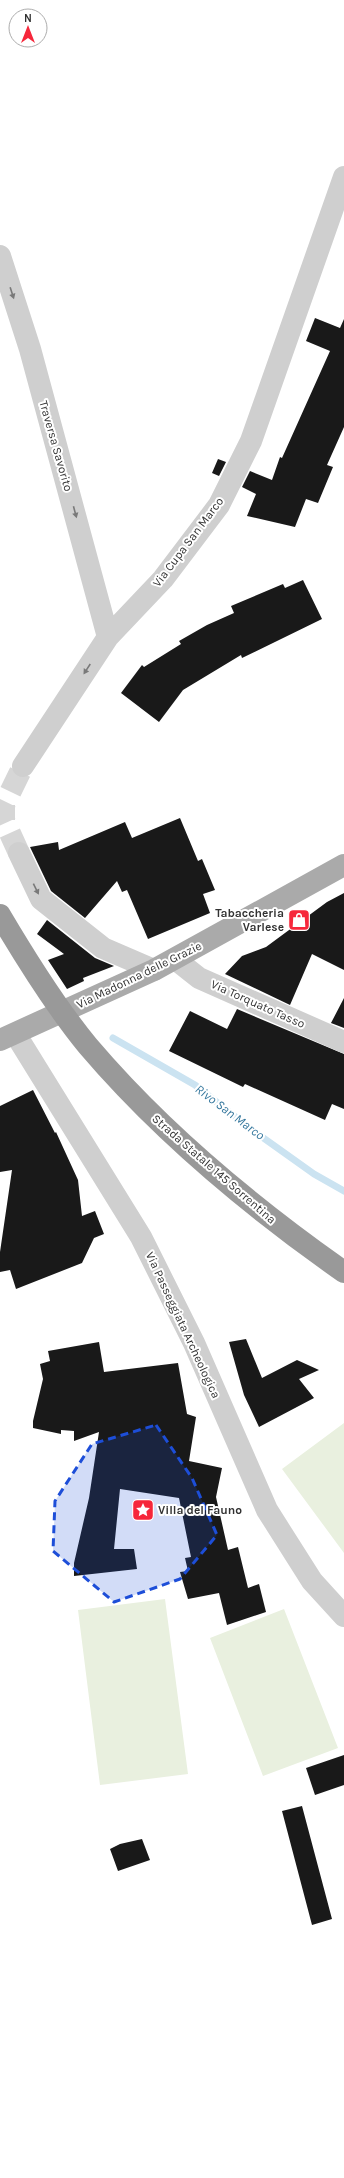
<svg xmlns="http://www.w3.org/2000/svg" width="344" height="2178" font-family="Karla,sans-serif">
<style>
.pitch{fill:#e9f0df}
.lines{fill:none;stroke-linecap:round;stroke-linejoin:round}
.stream{stroke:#cbe3f1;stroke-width:7}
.building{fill:#191919}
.minor-tunnel{stroke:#d6d6d6;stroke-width:22;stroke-dasharray:22 11;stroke-linecap:butt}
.minor{stroke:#cfcfcf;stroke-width:22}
.major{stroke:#aaa;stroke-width:22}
.highway-bridge{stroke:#999;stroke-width:22}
.oneway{fill:#797979}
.marked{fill:#1d4ed8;fill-opacity:0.2;stroke:#1d4ed8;stroke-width:3;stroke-dasharray:8 5;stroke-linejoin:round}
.labels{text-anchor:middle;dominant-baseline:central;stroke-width:4;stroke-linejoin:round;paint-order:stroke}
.street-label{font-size:12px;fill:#323232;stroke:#fff}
.poi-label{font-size:12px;font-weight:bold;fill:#323232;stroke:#fff;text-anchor:end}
.water-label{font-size:13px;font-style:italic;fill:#36789e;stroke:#fff}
</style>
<rect width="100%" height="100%" fill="#fff"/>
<path class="pitch" d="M 344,1423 L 344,1553 L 282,1469 Z
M 165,1599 L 188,1774 L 100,1785 L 78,1610 Z
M 284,1609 L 338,1748 L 263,1776 L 210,1638 Z"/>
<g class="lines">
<path class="stream" d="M 113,1038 L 195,1085 L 248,1127 L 314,1174 L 344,1191"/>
</g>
<path class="building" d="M 315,318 L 340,328 L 344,319 L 344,427 L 327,465 L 333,467 L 318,503 L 306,499 L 295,527 L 247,516 L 256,494 L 242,487 L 250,471 L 272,480 L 280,457 L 282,458 L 330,351 L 306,341 Z
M 218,459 L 226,462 L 219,476 L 212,473 Z
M 303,580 L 322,619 L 242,658 L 241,655 L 183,690 L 159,722 L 121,693 L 142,665 L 144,667 L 181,644 L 179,641 L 207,625 L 234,613 L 231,606 L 283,584 L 285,588 Z
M 180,818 L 198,861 L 202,859 L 215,890 L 203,894 L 210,913 L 148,939 L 127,890 L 122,892 L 117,881 L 85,918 L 51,891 L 30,847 L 58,842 L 59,850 L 125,822 L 132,838 Z
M 344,893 L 344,970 L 312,954 L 290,1005 L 225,974 L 242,956 L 266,947 L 327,902 Z
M 47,920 L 95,958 L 114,966 L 83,978 L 84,981 L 67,989 L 48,960 L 64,954 L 37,934 Z
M 344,998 L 344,1028 L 331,1023 Z
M 237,1009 L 344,1054 L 344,1109 L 332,1104 L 325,1120 L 245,1084 L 243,1087 L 169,1051 L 190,1011 L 227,1029 Z
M 33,1090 L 55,1133 L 56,1132 L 78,1180 L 82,1216 L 95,1211 L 104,1234 L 94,1238 L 82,1263 L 16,1289 L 10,1270 L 0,1272 L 0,1252 L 12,1170 L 0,1172 L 0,1106 Z
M 246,1339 L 262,1378 L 297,1360 L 319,1370 L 299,1379 L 314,1398 L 259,1427 L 244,1395 L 229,1342 Z
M 99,1342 L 104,1372 L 178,1363 L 187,1414 L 196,1417 L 189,1461 L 222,1468 L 216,1497 L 228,1550 L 238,1547 L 248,1588 L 259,1584 L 266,1612 L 227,1625 L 219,1593 L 188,1599 L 180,1572 L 188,1571 L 185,1558 L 191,1557 L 179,1498 L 120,1489 L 114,1549 L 134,1549 L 137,1569 L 74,1576 L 74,1563 L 89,1498 L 99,1432 L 74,1441 L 74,1431 L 61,1430 L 61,1434 L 33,1428 L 33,1421 L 43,1379 L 40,1364 L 50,1361 L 48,1351 Z
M 344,1755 L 344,1785 L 315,1795 L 306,1768 Z
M 302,1806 L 332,1919 L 312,1925 L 282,1811 Z
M 142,1839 L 150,1860 L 118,1871 L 110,1849 L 120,1844 Z"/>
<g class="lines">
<path class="minor-tunnel" d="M 19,853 L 4,820 L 4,805 L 23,766"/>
<path class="minor" d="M 0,256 L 30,349 L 108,637
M 23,766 L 108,637 L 163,579 L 219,505 L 251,441 L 344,177
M 19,853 L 41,899 L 103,948 L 154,970
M 175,959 L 199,978 L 344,1042
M 16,1035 L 141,1237 L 194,1343 L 267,1510 L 312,1581 L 344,1616"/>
<path class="major" d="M 0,1040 L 154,970 L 344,865"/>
<path class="highway-bridge" d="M 0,915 C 26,959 55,1006 88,1046 C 162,1133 250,1206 344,1272"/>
</g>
<defs><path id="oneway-solid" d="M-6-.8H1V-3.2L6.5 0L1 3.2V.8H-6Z"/></defs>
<g class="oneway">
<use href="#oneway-solid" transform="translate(12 293) rotate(72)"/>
<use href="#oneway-solid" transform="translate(75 512) rotate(75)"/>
<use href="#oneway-solid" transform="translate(87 669) rotate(123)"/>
<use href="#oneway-solid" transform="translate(36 889) rotate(64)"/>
</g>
<path class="marked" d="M 156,1425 L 192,1478 L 217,1535 L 180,1579 L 114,1602 L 53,1551 L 55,1501 L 92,1444 Z"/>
<defs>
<g id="shop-square" transform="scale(1.15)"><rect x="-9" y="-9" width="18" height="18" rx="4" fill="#f6273b" stroke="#fff"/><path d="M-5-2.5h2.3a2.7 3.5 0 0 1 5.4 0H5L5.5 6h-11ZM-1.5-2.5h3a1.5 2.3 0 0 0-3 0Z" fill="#fff"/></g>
<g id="sight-square" transform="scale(1.15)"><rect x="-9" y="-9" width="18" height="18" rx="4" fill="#f6273b" stroke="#fff"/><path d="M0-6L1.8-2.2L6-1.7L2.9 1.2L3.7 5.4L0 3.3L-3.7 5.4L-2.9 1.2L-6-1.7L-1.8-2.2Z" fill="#fff"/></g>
</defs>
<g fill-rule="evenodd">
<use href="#shop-square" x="299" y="920"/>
<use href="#sight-square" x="143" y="1510"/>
</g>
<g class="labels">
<g class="street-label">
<text transform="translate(56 446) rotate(74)">Traversa Savorito</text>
<text transform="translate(188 542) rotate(-53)">Via Cupa San Marco</text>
<text transform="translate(139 975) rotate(-26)">Via Madonna delle Grazie</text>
<text transform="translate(258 1004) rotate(24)">Via Torquato Tasso</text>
<text transform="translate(214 1169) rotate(41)">Strada Statale 145 Sorrentina</text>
<text transform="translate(183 1325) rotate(65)">Via Passeggiata Archeologica</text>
</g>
<g class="poi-label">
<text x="284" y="913">Tabaccheria<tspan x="284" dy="14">Varlese</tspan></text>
<text x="158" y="1510" text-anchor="start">Villa del Fauno</text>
</g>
<g class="water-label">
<text transform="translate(230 1112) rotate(37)">Rivo San Marco</text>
</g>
</g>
<g transform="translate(28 28)"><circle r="19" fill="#ffffff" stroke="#adadad"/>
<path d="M0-3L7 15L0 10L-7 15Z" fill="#f6273b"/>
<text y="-6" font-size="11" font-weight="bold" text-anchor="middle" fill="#323232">N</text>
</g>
</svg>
